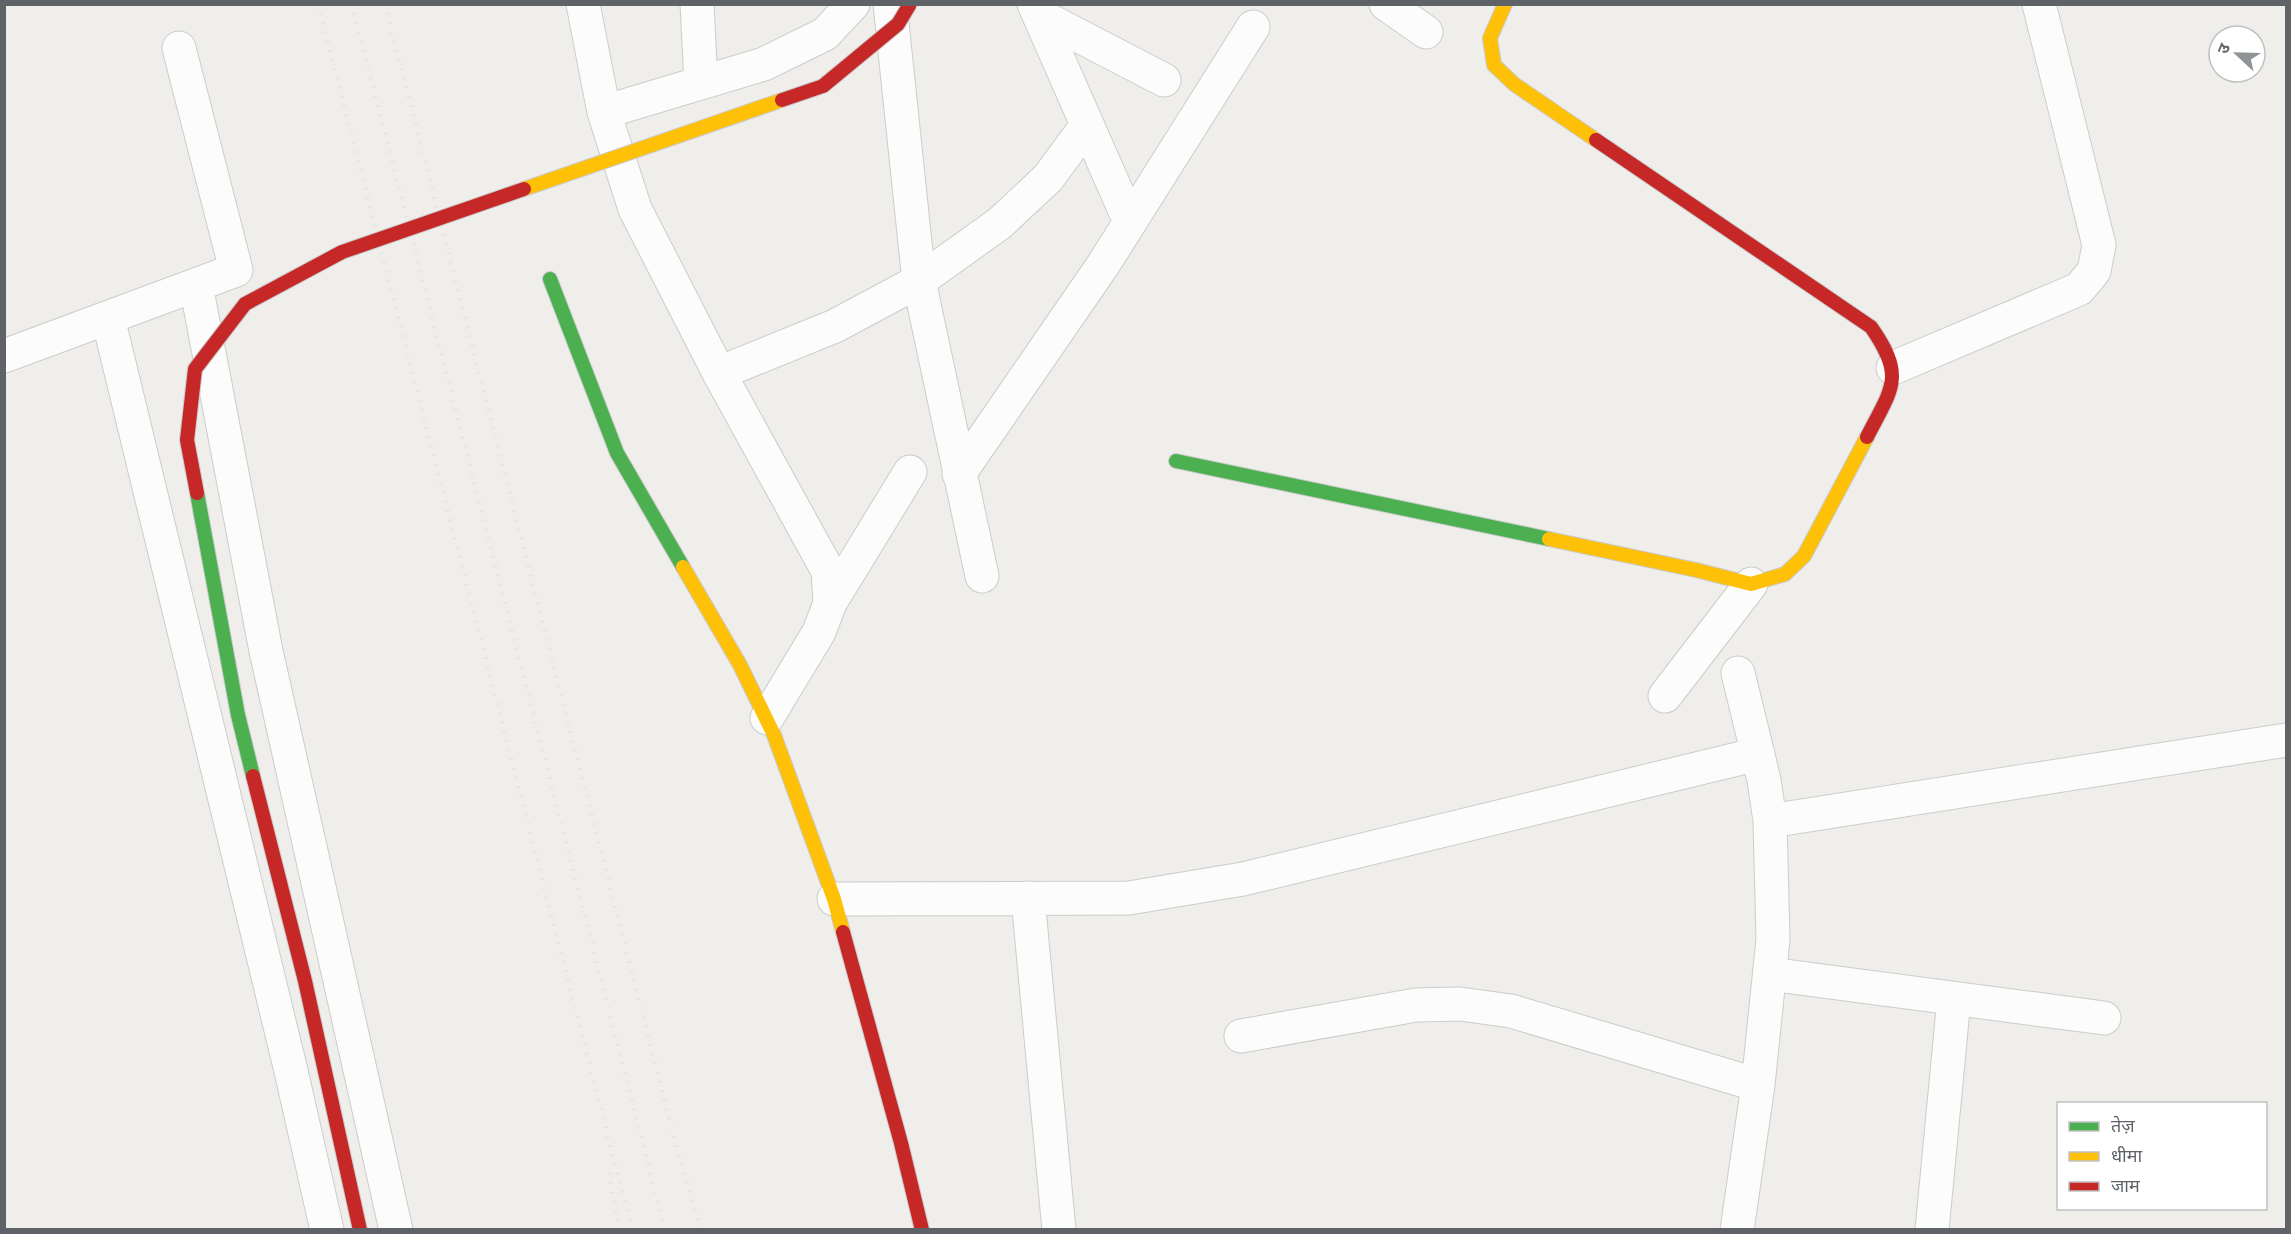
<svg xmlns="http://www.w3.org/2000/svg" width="2291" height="1234" font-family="Arial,'Noto Sans Devanagari',sans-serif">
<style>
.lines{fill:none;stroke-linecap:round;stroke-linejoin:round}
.street-casing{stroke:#cbcccc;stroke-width:35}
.fast-casing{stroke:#cacacb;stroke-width:16}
.slow-casing{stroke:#cacacb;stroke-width:16}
.jam-casing{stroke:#cacacb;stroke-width:16}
.street{stroke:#fdfcfc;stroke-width:33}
.fast{stroke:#4caf50;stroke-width:14}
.slow{stroke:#ffc107;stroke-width:14}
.jam{stroke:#c62828;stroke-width:14}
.rail{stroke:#e4e4e4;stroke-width:4.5;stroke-dasharray:1.5 8;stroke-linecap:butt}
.fast-bridge-casing{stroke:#cacacb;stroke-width:16;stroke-linecap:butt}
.slow-bridge-casing{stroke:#cacacb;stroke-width:16;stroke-linecap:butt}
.jam-bridge-casing{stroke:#cacacb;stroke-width:16;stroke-linecap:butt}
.fast-bridge{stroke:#4caf50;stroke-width:14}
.slow-bridge{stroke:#ffc107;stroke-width:14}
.jam-bridge{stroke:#c62828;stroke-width:14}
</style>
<rect width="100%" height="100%" fill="#efeeea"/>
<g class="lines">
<g class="street-casing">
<path id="street" d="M 583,4 L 604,112 L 635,209 L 719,373 L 828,571 L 830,603 L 819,632 L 767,718
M 697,4 L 701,83
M 890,4 L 919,281 L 982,576
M 1034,4 L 1130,222
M 1386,4 L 1426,32
M 1039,15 L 1164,80
M 604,112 L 764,64 L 825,34 L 853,4
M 196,285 L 266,651 L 396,1230
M 108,318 L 291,1071 L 327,1230
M 4,356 L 236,270 L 179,48
M 1893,368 L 2079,289 L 2094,271 L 2099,245 L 2039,4
M 719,373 L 835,326 L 919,281 L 1000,223 L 1048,178 L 1087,125
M 959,474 L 1103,265 L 1253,27
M 830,603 L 910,472
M 1665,696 L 1751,584
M 1770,821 L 2286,740
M 1028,898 L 1059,1230
M 834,899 L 1129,898 L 1243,879 L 1758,754
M 1770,974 L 2104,1018
M 1241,1036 L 1416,1005 L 1460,1004 L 1511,1011 L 1758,1085
M 1737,1230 L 1758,1085 L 1773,939 L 1770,821 L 1764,780 L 1738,673
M 1932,1230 L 1954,999"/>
</g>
<g class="fast-casing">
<path id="fast" d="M 550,279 L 617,453 L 683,567
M 1176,461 L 1549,539"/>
</g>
<g class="slow-casing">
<path id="slow" d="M 1505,4 L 1490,38 L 1494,65 L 1514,84 L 1596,140
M 1549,539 L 1696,570 L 1751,584 L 1785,574 L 1804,556 L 1867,437
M 683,567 L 740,665 L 774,735 L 834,899 L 843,932"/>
</g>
<g class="jam-casing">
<path id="jam" d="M 1596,140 L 1871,327 C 1906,377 1892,388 1867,437
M 843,932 L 901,1143 L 922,1230"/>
</g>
<use href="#street" class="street"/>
<use href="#fast" class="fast"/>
<use href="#slow" class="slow"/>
<use href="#jam" class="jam"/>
<path class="rail" d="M 318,4 L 632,1230
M 352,4 L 665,1230
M 385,4 L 671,1126 L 701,1230
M 609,1173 L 619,1230"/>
<g class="fast-bridge-casing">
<path id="fast-bridge" d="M 197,493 L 238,715 L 253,776"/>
</g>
<g class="slow-bridge-casing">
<path id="slow-bridge" d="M 524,189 L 782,100"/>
</g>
<g class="jam-bridge-casing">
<path id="jam-bridge" d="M 782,100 L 823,86 L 898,24 L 910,4
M 197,493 L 187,440 L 195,369 L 245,304 L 342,252 L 524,189
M 253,776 L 305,981 L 360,1230"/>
</g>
<use href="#fast-bridge" class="fast-bridge"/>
<use href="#slow-bridge" class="slow-bridge"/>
<use href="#jam-bridge" class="jam-bridge"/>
</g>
<rect width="2291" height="1234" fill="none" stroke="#5f6368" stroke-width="12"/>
<rect x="2057" y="1102" width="210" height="108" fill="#ffffff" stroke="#bfc1c3" stroke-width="1.5"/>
<rect x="2069" y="1122" width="30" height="9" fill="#4caf50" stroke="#bfc1c3" stroke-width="1.5"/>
<text x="2111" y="1132" font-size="18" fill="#5f6368">तेज़</text>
<rect x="2069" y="1152" width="30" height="9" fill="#ffc107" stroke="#bfc1c3" stroke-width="1.5"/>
<text x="2111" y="1162" font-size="18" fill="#5f6368">धीमा</text>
<rect x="2069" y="1182" width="30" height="9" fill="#c62828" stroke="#bfc1c3" stroke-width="1.5"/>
<text x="2111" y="1192" font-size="18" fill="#5f6368">जाम</text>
<g transform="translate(2237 54) rotate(292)"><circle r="28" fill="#ffffff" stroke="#bfc1c3" stroke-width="1.5"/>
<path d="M0-4.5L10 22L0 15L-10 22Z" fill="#919496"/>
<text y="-9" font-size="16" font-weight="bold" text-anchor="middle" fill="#5f6368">उ</text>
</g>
</svg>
